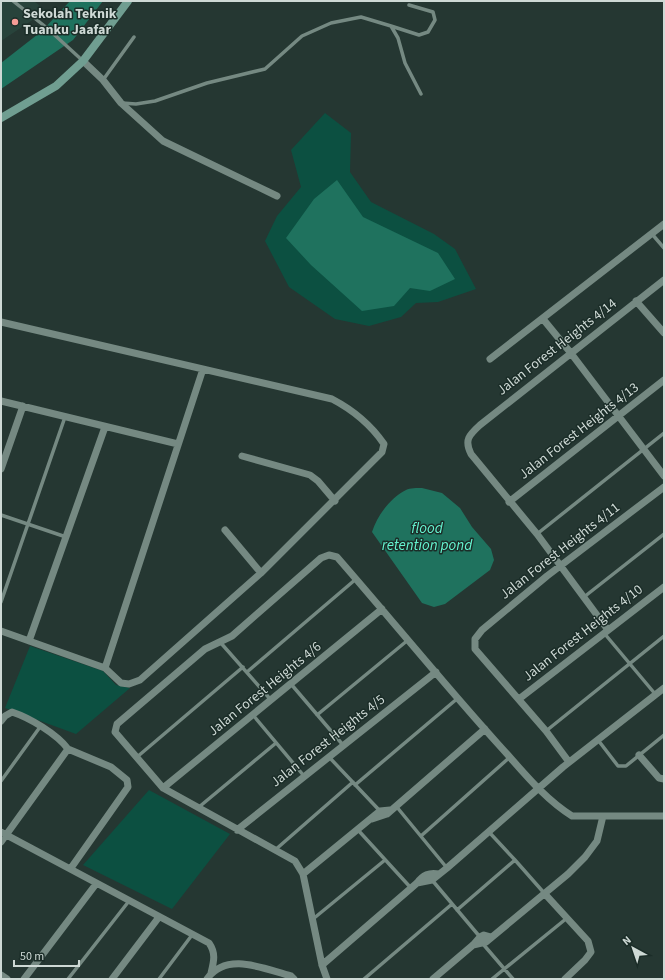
<svg xmlns="http://www.w3.org/2000/svg" width="665" height="980" font-family="'Source Sans 3',sans-serif">
<style>
.built{fill:#28433b}
.green{fill:#0c5041}
.water{fill:#1f725e}
.lines{fill:none;stroke-linecap:round;stroke-linejoin:round}
.lane{stroke:#758982;stroke-width:3.5}
.street{stroke:#758982;stroke-width:7}
.secondary{stroke:#709e91;stroke-width:8}
.poi-dot{fill:#f59c96;stroke:#1b2d28;stroke-width:1.5}
.labels{text-anchor:middle;dominant-baseline:central;stroke-width:3;stroke-linejoin:round;paint-order:stroke}
.poi-label{font-size:14px;font-weight:bold;fill:#ced9d5;stroke:#1b2d28;text-anchor:start}
.street-label{font-size:14px;fill:#ced9d5;stroke:#1b2d28}
.water-label{font-size:15px;font-style:italic;fill:#65f5d1;stroke:#1b2d28}
</style>
<rect width="100%" height="100%" fill="#253732"/>
<path class="built" d="M 1,1 L 34,1 L 46,11 L 1,41 Z"/>
<path class="green" d="M 325,113 L 351,133 L 350,172 L 371,202 L 434,234 L 455,249 L 476,289 L 438,302 L 416,303 L 401,317 L 369,326 L 335,319 L 289,287 L 265,241 L 277,216 L 301,187 L 291,150 Z
M 30,646 L 103,671 L 116,685 L 130,688 L 76,734 L 5,708 Z
M 149,790 L 230,834 L 172,909 L 83,865 Z"/>
<path class="water" d="M 70,1 L 103,1 L 73,40 L 1,89 L 1,63 L 42,31 Z
M 337,180 L 363,217 L 438,253 L 455,279 L 430,291 L 410,288 L 394,306 L 362,311 L 311,265 L 286,238 L 314,199 Z
M 422,488 L 442,493 L 460,508 L 472,527 L 491,549 L 494,560 L 490,570 L 445,604 L 434,607 L 422,603 L 372,532 C 377,516 390,498 406,490 C 410,488 417,488 422,488 Z"/>
<g class="lines">
<path class="lane" d="M 13,1 L 47,28 L 83,61
M 391,26 L 419,35 L 428,32 L 435,20 L 433,12 L 409,5
M 103,80 L 134,37
M 122,103 L 136,104 L 155,101 L 207,83 L 265,69 L 302,36 L 331,23 L 361,17 L 391,26 L 398,38 L 405,63 L 421,94
M 652,234 L 664,248
M 1,515 L 66,537
M 537,534 L 664,433
M 584,597 L 664,534
M 1,602 L 65,417
M 604,633 L 656,695
M 220,642 L 271,700
M 247,672 L 356,579
M 291,684 L 343,745
M 253,715 L 304,776
M 317,715 L 408,640
M 546,731 L 664,636
M 598,740 L 618,766 L 626,766 L 664,735
M 137,757 L 243,667
M 329,757 L 380,811
M 1,781 L 40,727
M 355,785 L 458,698
M 396,806 L 447,868
M 199,807 L 276,743
M 358,830 L 411,888
M 421,836 L 510,757
M 275,850 L 353,782
M 515,860 L 545,894
M 432,880 L 480,937
M 457,910 L 515,860 L 489,832
M 313,919 L 385,860
M 483,944 L 513,979
M 68,979 L 129,901
M 159,979 L 192,935
M 364,979 L 452,904
M 492,979 L 567,918"/>
<path class="street" d="M 83,61 L 103,80 L 121,103 L 163,141 L 277,196
M 636,301 L 664,333
M 543,319 L 570,352 L 664,476
M 1,322 L 332,399 C 353,410 371,425 384,444 L 382,452 L 261,573 L 140,680 L 129,684 L 121,683 L 105,668 L 1,631
M 490,359 L 664,224
M 1,401 L 178,444
M 242,456 L 310,475 L 318,481 L 335,501
M 1,469 L 23,406
M 509,502 L 664,380
M 225,530 L 261,573
M 608,630 L 537,534 L 471,454 C 464,440 469,435 480,425 L 664,280
M 29,641 L 105,427
M 105,668 L 203,369
M 519,699 L 664,587
M 1,721 L 5,716 L 12,712 C 30,718 57,734 68,749
M 68,749 L 111,767 L 127,780 L 128,787 L 71,868
M 639,755 L 659,778 L 664,779
M 569,762 L 546,731 L 475,649 L 475,639 L 482,630 L 547,576 L 664,487
M 163,788 L 382,609
M 372,819 L 387,814 L 485,729
M 237,830 L 436,672
M 1,832 L 209,943 C 216,953 214,961 211,973
M 1,842 L 68,749
M 303,874 L 380,811 L 390,810
M 417,883 L 432,880 L 447,868 L 563,767 L 664,688
M 545,894 L 588,941 L 591,952 L 585,960 L 565,979
M 473,945 L 486,942 L 568,874 L 585,857 L 597,841 L 603,816
M 322,965 L 417,883 C 423,875 429,872 439,874
M 1,975 L 7,979
M 24,979 L 96,884
M 112,979 L 159,917
M 207,979 C 227,951 264,969 291,976 L 294,979
M 327,979 L 322,965 L 303,874 L 295,861 L 163,788 L 115,732 L 117,724 L 205,649 L 232,636 L 321,558 L 329,555 L 337,557 C 391,619 443,683 498,744 C 521,769 543,798 572,816 L 664,816
M 433,979 L 473,945 L 480,937 L 484,935 L 491,937"/>
<path class="secondary" d="M 1,118 L 56,86 L 83,61 L 128,1"/>
</g>
<circle class="poi-dot" cx="15" cy="22" r="4"/>
<g class="labels">
<g class="poi-label">
<text x="23" y="14">Sekolah Teknik<tspan x="23" dy="16">Tuanku Jaafar</tspan></text>
</g>
<g class="street-label">
<text transform="translate(557 347) rotate(-38)">Jalan Forest Heights 4/14</text>
<text transform="translate(579 431) rotate(-38)">Jalan Forest Heights 4/13</text>
<text transform="translate(560 551) rotate(-38)">Jalan Forest Heights 4/11</text>
<text transform="translate(583 633) rotate(-38)">Jalan Forest Heights 4/10</text>
<text transform="translate(265 689) rotate(-39)">Jalan Forest Heights 4/6</text>
<text transform="translate(328 741) rotate(-38)">Jalan Forest Heights 4/5</text>
</g>
<g class="water-label">
<text x="427" y="528">flood<tspan x="427" dy="17">retention pond</tspan></text>
</g>
</g>
<rect width="665" height="980" fill="none" stroke="#ced9d5" stroke-width="4"/>
<g transform="translate(633 948) rotate(320)" stroke="#1b2d28" stroke-width="3" paint-order="stroke">
<path d="M0-3L7 15L0 10L-7 15Z" fill="#ced9d5"/>
<text y="-6" font-size="11" font-weight="bold" text-anchor="middle" fill="#ced9d5">N</text>
</g>
<path d="M14 960v6h65v-6" fill="none" stroke="#ced9d5" stroke-width="2"/>
<text x="20" y="960" font-size="12" fill="#ced9d5" stroke="#1b2d28" stroke-width="3" paint-order="stroke">50 m</text>
</svg>
